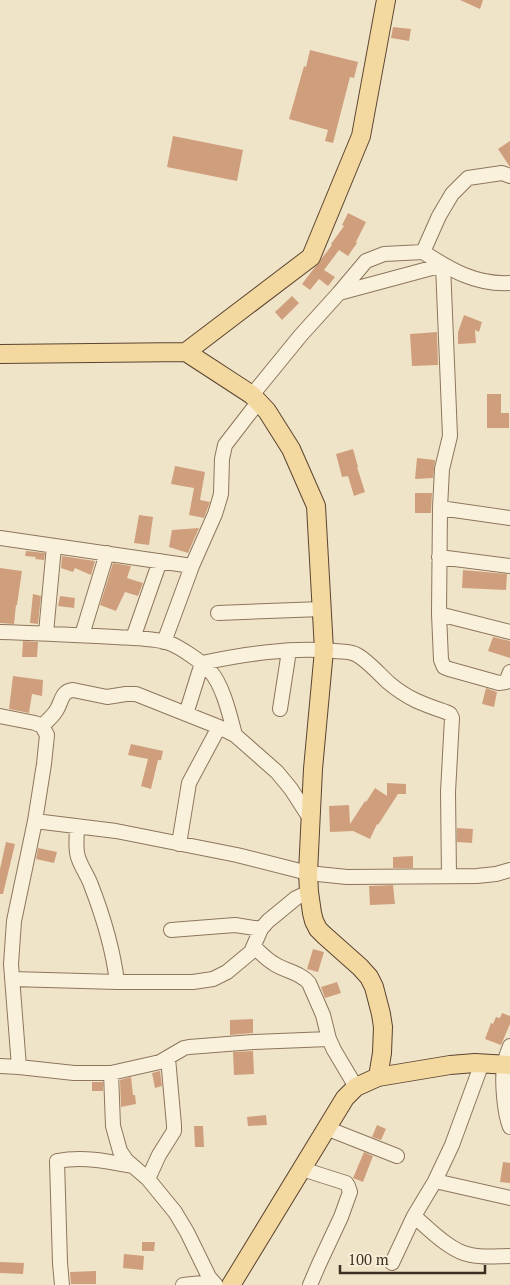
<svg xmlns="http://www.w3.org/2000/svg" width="510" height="1285" font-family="'PT Serif',serif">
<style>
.building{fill:#cf9f7d}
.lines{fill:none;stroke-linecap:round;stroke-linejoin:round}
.minor-casing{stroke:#8d765c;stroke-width:16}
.major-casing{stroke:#5b4430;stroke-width:20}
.minor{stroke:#faf1dc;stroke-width:14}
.major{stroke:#f3d9a0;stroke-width:18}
</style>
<rect width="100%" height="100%" fill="#f0e4c8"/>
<path class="building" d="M 460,0 L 483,0 L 480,9 Z
M 393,27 L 411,29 L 409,41 L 391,38 Z
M 310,50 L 358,62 L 354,78 L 350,77 L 333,143 L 325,141 L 328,130 L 289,119 L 304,66 L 306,67 Z
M 173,136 L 243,150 L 237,181 L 167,167 Z
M 510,141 L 510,167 L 498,149 Z
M 348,213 L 366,222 L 356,242 L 357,243 L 348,256 L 339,250 L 324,270 L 335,277 L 328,286 L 319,279 L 310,290 L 302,284 L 332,245 L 331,244 L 344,226 L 342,225 Z
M 292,296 L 299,303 L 282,320 L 275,312 Z
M 464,315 L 482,322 L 479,332 L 475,330 L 476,343 L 458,344 L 458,332 Z
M 437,332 L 438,365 L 412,366 L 410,334 Z
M 487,394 L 501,394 L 501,413 L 509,413 L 509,428 L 487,428 Z
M 353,449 L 358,467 L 357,467 L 365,492 L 354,496 L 348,476 L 342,477 L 336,454 Z
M 417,458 L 435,460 L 433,478 L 415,479 Z
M 175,466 L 205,472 L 200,500 L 210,502 L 204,518 L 189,515 L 194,488 L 171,484 Z
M 415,493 L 432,493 L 431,513 L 415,513 Z
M 139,515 L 153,517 L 149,545 L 134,543 Z
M 199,528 L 188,553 L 169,547 L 172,530 Z
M 26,551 L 45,553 L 44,560 L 35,559 L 36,557 L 25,556 Z
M 62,556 L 95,561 L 91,575 L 75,568 L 73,572 L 61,568 Z
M 113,563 L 131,566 L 127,578 L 143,583 L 138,596 L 125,592 L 116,611 L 100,605 Z
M 0,568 L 22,571 L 17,605 L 16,605 L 14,624 L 0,623 Z
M 463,570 L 507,574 L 506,590 L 462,588 Z
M 33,594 L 41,596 L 38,624 L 30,623 Z
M 60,596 L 75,598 L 74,608 L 58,606 Z
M 493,637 L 510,641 L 510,658 L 488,651 Z
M 23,641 L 38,642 L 37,657 L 22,657 Z
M 13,676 L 43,680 L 42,696 L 32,694 L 29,713 L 9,709 Z
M 486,688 L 497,692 L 494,707 L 482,704 Z
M 131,744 L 163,751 L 161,760 L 158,760 L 151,789 L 141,786 L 148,759 L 128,755 Z
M 387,783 L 406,784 L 406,794 L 398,794 L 378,825 L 377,824 L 370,839 L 353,831 L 330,832 L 329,806 L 349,805 L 350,824 L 365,801 L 366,802 L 375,788 L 387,796 Z
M 457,828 L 473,829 L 472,843 L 457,842 Z
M 6,842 L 15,844 L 3,894 L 0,894 L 0,869 Z
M 38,848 L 57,852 L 54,863 L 36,859 Z
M 413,856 L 413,868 L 393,868 L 393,857 Z
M 393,885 L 395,904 L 370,905 L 369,886 Z
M 313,949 L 324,952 L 318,972 L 307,969 Z
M 337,982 L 341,993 L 325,998 L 321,987 Z
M 502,1013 L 510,1016 L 510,1024 L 501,1045 L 485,1039 L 491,1023 L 493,1024 L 496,1017 L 500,1018 Z
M 253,1019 L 253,1033 L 230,1035 L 230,1020 Z
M 253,1051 L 254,1074 L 234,1075 L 233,1052 Z
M 160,1071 L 162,1086 L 155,1088 L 152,1073 Z
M 131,1077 L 133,1095 L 135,1095 L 136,1104 L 121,1107 L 120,1080 Z
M 92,1082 L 103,1082 L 103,1091 L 92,1091 Z
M 266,1115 L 267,1125 L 248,1126 L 247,1117 Z
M 377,1125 L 386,1129 L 381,1140 L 372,1137 Z
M 194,1126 L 203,1126 L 204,1147 L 195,1147 Z
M 364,1152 L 373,1156 L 363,1182 L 353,1178 Z
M 503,1162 L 510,1163 L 510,1183 L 500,1182 Z
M 142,1242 L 155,1242 L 154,1251 L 142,1251 Z
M 124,1254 L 144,1256 L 143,1270 L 123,1268 Z
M 0,1262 L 24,1263 L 23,1274 L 0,1273 Z
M 96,1271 L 96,1284 L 71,1284 L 70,1272 Z"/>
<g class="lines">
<g class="minor-casing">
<path id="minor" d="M 510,176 L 502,173 L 468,178 L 452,194 L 439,216 L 423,252 C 451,270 476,285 510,283
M 443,265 L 450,436 L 442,469 L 440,508 L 439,614 L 441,660 L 444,667 L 449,669 L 499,683 L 506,682 L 510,672
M 339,293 L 366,261 L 384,254 L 423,252
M 252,395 L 301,335 L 339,293 L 443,265
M 440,508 L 510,518
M 0,538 L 192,566
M 439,557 L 510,566
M 218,613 L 322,609
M 439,614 L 510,632
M 0,632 C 39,633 77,635 115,637 C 130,638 155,638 169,643 C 180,647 202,662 210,671 C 223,685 230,716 235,735
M 46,633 L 54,546
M 82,635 L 107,553
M 133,638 L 160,561
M 164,642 L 192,566 L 215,514 L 219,501 L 221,494 L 222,459 L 225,445 L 259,401
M 280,709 L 289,651
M 186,714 L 202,663 C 245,654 290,647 335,651 C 342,652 351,651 357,655 C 367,660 380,675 389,683 C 408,699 423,704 446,712 L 450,714 L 452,718 L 448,792 L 449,876
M 0,716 L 35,723 L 42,726 L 47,735 L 44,764 L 35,821 L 116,831 L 237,855 L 308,873 L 347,877 L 477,876 L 496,874 L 510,870
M 42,726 C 47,721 52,717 56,711 C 62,702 61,691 73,690 L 107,697 L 126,694 L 136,694 L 219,727 L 235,735 L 277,772 L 291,789 L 311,820
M 35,821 L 14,921 L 11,964 L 19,1067 L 74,1073 L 111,1073 L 160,1062 L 184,1048 L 189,1047 L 253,1042 L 329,1039
M 77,826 C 77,836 75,848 78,857 C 81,867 88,876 91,885 C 103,916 113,949 117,982
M 179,844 L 189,783 L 219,727
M 171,930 L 235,925 L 261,929
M 254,947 C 260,952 266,959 273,963 C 284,971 300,972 309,983 L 323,1015 L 329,1039 L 334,1050 L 356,1087
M 12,979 L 117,982 L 193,982 L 213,979 L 227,972 L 251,952 L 261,929 L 268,921 L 296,898 L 309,892
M 510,1046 C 508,1052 505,1059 504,1065 C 502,1081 504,1112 510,1127
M 0,1066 L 19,1067
M 111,1073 L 113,1126 L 120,1151 L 126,1160 L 148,1179 L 175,1212 L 187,1232 L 209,1277 L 216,1285
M 326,1128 L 397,1156
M 302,1169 L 346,1183 L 348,1186 L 350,1192 L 341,1217 L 319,1264 L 310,1285
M 148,1179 L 159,1155 L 174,1131 L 174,1125 L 168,1058
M 435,1181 L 510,1198
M 414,1216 C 429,1229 451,1252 471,1255 C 484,1258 497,1256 510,1256
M 392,1263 L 414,1216 L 435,1181 L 452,1145 L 482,1063
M 62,1285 L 60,1263 L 57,1161 C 83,1156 107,1161 132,1166
M 183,1285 L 212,1282"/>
</g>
<g class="major-casing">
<path id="major" d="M 186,352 L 252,395 L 267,411 L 291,449 L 316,506 L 324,650 L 313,769 L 308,873 L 309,892 L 312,913 L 314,921 L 318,929 L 324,935 L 360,967 L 369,977 L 374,987 L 381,1014 L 383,1027 L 382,1053 L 378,1077
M 0,354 L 186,352 L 311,257 L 361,136 L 386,0
M 231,1285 L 345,1098 L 356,1087 L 378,1077 L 450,1065 L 475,1063 L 510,1065"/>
</g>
<use href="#minor" class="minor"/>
<use href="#major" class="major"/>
</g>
<path d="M340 1265v8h145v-8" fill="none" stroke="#3d2e20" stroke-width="2.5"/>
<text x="348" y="1265" font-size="15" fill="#3d2e20" stroke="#f7eed8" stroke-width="4" paint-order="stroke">100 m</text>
</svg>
